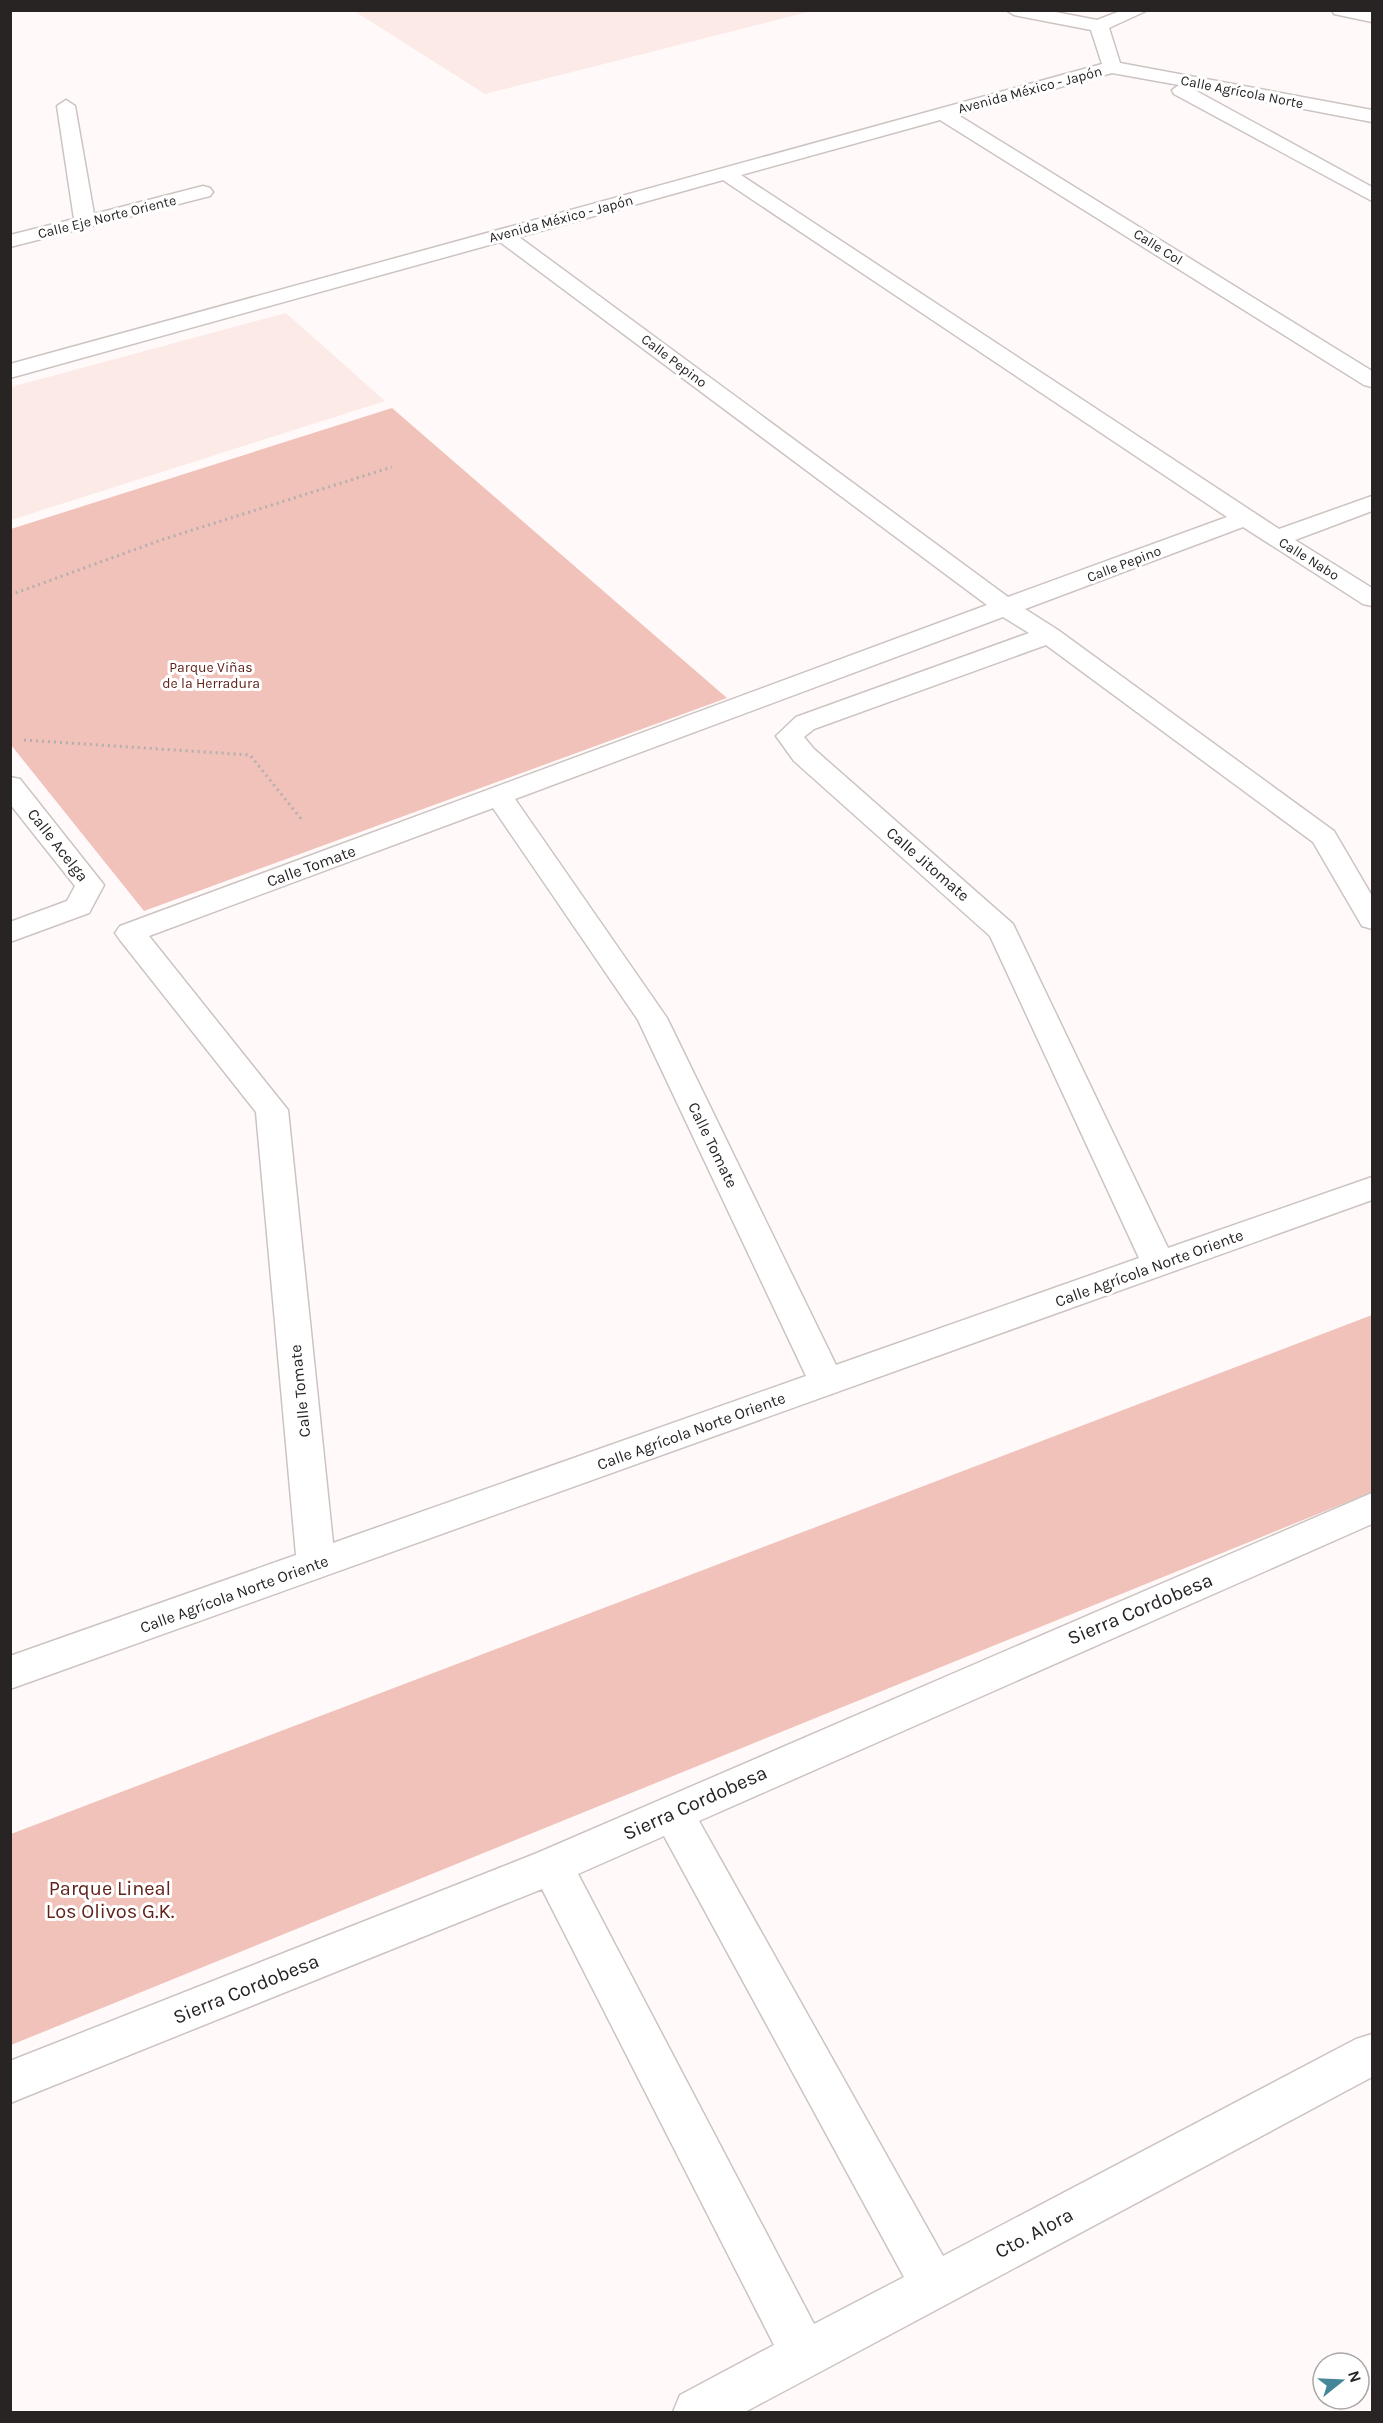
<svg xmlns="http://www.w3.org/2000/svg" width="1383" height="2423" font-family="Karla,sans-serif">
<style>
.built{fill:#fceae7}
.green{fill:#f1c2ba}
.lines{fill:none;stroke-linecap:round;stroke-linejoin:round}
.street-casing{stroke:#cdc4c2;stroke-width:3}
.path{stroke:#b3afae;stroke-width:3;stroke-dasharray:2 4;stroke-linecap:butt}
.street{fill:#fff;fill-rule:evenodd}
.labels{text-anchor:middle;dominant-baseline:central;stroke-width:6;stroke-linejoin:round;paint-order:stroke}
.far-street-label{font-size:14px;fill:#282424;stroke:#fff}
.far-park-label{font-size:14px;fill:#60221a;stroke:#fff}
.street-label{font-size:16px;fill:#282424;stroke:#fff}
.near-street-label{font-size:20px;fill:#282424;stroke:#fff}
.near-park-label{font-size:20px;fill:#60221a;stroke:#fff}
</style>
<rect width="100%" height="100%" fill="#fffaf9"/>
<path class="built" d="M 354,11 L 354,10 L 812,11 L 485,94 Z
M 286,313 L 385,401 L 11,520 L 11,387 Z"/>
<path class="green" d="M 392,408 L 727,698 L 144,911 L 11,745 L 11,529 Z
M 1372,1315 L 1372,1492 L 11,2045 L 11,1834 Z"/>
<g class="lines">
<g class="street-casing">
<path id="street" d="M 1006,10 L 1045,10 L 1097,20 L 1123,10 L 1148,10 L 1109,28 L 1120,63 L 1372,110 L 1372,122 L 1189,87 L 1372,187 L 1372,201 L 1174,94 L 1172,90 L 1179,85 L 1112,73 L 958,115 L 1372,371 L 1372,387 L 1364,385 L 940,120 L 741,175 L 1279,529 L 1372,496 L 1372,511 L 1295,540 L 1372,588 L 1372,606 L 1363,604 L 1243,527 L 1025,609 L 1058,630 L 1334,831 L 1372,896 L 1372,929 L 1362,926 L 1313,842 L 1046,645 L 814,729 L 804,737 L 814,749 L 1013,924 L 1168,1248 L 1372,1177 L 1372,1200 L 10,1689 L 10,1656 L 296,1555 L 256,1112 L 120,940 L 115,933 L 120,926 L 987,605 L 500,242 L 10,378 L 10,364 L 1102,64 L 1091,30 L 1014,15 ZM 723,180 L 1227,517 L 1008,597 L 519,237 ZM 1003,617 L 1029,633 L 796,717 L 776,736 L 794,761 L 990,936 L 1139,1258 L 836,1365 L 667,1018 L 515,799 ZM 493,808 L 638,1020 L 806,1376 L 333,1543 L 288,1110 L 149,936 Z
M 1332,10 L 1372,12 L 1372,22 L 1334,14 Z
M 66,100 L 75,106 L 94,214 L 203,186 L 210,188 L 213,192 L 210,196 L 10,247 L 10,235 L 74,219 L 57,106 Z
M 10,777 L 20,779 L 104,885 L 89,913 L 10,942 L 10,922 L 67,901 L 75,886 L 10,804 Z
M 1372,1493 L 1372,1524 L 699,1821 L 943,2256 L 1356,2039 L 1372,2034 L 1372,2077 L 745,2412 L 673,2412 L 680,2395 L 774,2345 L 542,1889 L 10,2103 L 10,2061 L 537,1853 ZM 664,1836 L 904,2277 L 814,2324 L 578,1874 Z"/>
</g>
<path class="path" d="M 10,595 L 161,540 L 392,467
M 24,740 L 250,755 L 302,820"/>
<use href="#street" class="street"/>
</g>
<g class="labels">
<g class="far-street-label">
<text transform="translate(1030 90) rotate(-15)">Avenida México - Japón</text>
<text transform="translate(1242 92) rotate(11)">Calle Agrícola Norte</text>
<text transform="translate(107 217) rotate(-14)">Calle Eje Norte Oriente</text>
<text transform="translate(561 219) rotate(-15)">Avenida México - Japón</text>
<text transform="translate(1158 247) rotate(32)">Calle Col</text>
<text transform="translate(674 361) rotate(37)">Calle Pepino</text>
<text transform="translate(1309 559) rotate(32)">Calle Nabo</text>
<text transform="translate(1124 564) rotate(-21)">Calle Pepino</text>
</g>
<g class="far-park-label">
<text x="211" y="667">Parque Viñas<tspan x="211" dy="16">de la Herradura</tspan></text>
</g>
<g class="street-label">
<text transform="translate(58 845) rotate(52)">Calle Acelga</text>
<text transform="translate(928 864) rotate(41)">Calle Jitomate</text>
<text transform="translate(311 866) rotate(-20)">Calle Tomate</text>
<text transform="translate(713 1145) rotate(64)">Calle Tomate</text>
<text transform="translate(1149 1268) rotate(-20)">Calle Agrícola Norte Oriente</text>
<text transform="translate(300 1391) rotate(-96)">Calle Tomate</text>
<text transform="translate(691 1431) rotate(-20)">Calle Agrícola Norte Oriente</text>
<text transform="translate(234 1594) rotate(-20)">Calle Agrícola Norte Oriente</text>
</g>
<g class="near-street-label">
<text transform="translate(1140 1609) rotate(-23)">Sierra Cordobesa</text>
<text transform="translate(695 1803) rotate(-24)">Sierra Cordobesa</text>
<text transform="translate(246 1989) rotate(-22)">Sierra Cordobesa</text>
<text transform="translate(1034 2233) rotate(-28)">Cto. Alora</text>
</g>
<g class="near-park-label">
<text x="110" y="1888">Parque Lineal<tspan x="110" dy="23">Los Olivos G.K.</tspan></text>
</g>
</g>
<rect width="1383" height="2423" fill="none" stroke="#282424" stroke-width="24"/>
<g transform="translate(1341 2381) rotate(72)"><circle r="28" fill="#ffffff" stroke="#a9a7a7" stroke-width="1.5"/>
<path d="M0-4.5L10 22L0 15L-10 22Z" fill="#458798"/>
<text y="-9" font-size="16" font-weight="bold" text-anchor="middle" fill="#282424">N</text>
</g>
</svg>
